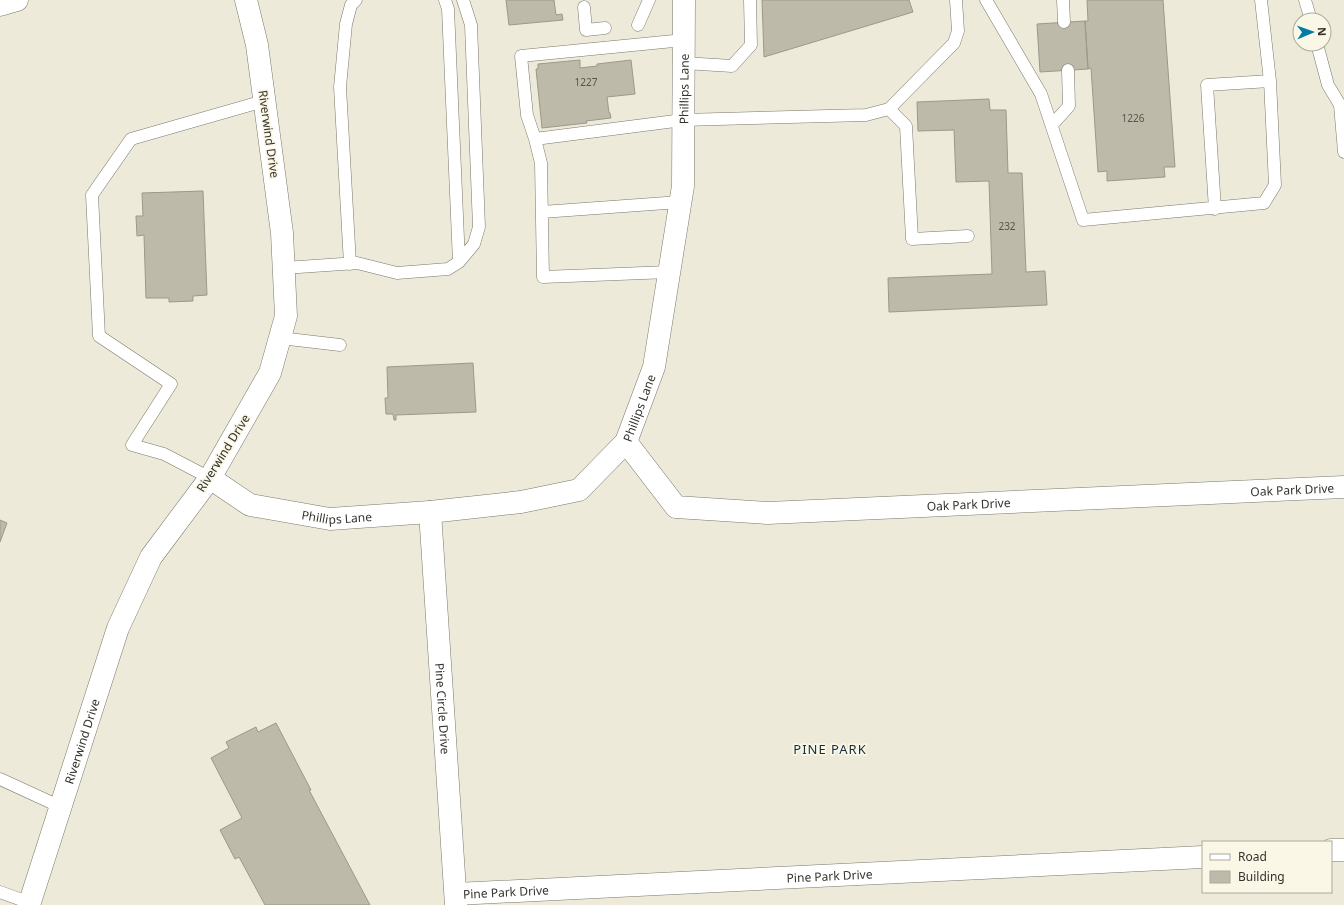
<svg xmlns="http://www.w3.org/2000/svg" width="1344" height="905" font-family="'Noto Sans',sans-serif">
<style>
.building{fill:#bdbaaa;stroke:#9b9989}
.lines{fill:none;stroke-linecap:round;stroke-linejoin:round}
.service-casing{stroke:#7a7869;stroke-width:13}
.minor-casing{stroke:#7a7869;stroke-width:23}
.tertiary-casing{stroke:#7a7869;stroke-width:23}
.secondary-casing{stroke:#7a7869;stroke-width:23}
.service{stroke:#fff;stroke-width:12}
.minor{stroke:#fff;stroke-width:22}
.tertiary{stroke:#fff;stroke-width:22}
.secondary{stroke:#fff;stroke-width:22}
.labels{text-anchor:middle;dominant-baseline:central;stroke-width:3.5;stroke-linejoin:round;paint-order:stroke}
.number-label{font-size:10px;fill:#56554c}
.street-label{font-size:12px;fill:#34332d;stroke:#faf7e7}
.neighbourhood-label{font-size:13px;letter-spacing:1px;fill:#122e3a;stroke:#faf7e7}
</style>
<rect width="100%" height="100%" fill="#edeada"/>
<path class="building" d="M 506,0 L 554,0 L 556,15 L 562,14 L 563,20 L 509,25 Z
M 762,0 L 909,0 L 913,12 L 764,57 Z
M 1087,0 L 1163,0 L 1175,167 L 1164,167 L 1165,177 L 1107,181 L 1107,171 L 1098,172 L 1091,68 L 1088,69 L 1085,21 L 1088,21 Z
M 1085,21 L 1088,69 L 1040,72 L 1037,24 Z
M 580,60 L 580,68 L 597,66 L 597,64 L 631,60 L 635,94 L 607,97 L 609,113 L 610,113 L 611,118 L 586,121 L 587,123 L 542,128 L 536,69 L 538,69 L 538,64 Z
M 989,99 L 990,110 L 1006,110 L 1008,173 L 1022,173 L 1026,272 L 1045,271 L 1047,305 L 889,312 L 888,278 L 992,274 L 989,181 L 956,182 L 954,130 L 918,131 L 917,102 Z
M 203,191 L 207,295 L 193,296 L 193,301 L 169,302 L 169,298 L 146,298 L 144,235 L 137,236 L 136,216 L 143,216 L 142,193 Z
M 473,363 L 476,412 L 396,415 L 396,420 L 394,420 L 393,414 L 386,414 L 385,398 L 388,398 L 387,367 Z
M 0,520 L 7,523 L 0,542 Z
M 276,723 L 311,790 L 309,790 L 370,905 L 265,905 L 239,857 L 235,859 L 220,830 L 242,818 L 211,758 L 229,748 L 226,742 L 256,727 L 258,732 Z"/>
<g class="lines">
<g class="service-casing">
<path id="service" d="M 445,0 L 448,9 L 459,262
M 986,0 L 1041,94 L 1083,220 L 1264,203 L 1275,185 L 1270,81 L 1261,0
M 1063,0 L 1064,22
M 1305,0 L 1311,20
M 584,7 L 586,30 L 605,28
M 638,25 L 649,0
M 1317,44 L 1328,85 L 1340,105 L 1344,152
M 684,63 L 732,66 L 751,45 L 750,0
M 889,109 L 906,126 L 912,239 L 968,236
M 1052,125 L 1069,106 L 1068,70
M 535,139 L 683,120 L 866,115 L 889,109 L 954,43 L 958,31 L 956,0
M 1215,209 L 1207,85 L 1270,81
M 542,212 L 680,202
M 350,264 L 340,87 L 346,24 L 351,5 L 356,0
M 284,268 L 357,263 L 397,273 L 448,269 L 459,262 L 474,244 L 479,227 L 471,25 L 463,0
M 669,272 L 543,277 L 541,163 L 535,139 L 527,115 L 521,56 L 684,40
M 280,338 L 340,345
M 210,478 L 164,454 L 132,445 L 171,384 L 99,336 L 92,195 L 131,139 L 264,101
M 0,779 L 61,807
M 0,892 L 30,903"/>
</g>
<g class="minor-casing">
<g id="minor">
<path id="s1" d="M 626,442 L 676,507 L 768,513 L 1344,487"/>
<path id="s2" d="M 430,512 L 456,905"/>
<path d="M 1331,850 L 1344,850"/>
<path id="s3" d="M 456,894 L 1203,857"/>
<path id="s4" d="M 29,905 L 118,628 L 151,557 L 210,478 L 250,505 L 330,519 L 430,512 L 521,502 L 579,490 L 626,442 L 654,367 L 683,186 L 684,0"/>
</g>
</g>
<g class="tertiary-casing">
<path id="tertiary" d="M 210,478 L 270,373 L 286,316 L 282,233 L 257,45 L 246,0"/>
</g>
<g class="secondary-casing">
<path id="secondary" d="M 0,5 L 17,0"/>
</g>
<use href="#service" class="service"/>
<use href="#minor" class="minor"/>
<use href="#tertiary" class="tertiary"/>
<use href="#secondary" class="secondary"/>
</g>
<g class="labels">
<g class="number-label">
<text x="586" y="82">1227</text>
<text x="1133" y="118">1226</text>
<text x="1007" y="226">232</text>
</g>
<g class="street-label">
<text stroke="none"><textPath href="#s4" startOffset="1276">Phillips Lane</textPath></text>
<text transform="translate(269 134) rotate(82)">Riverwind Drive</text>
<text stroke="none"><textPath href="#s4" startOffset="952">Phillips Lane</textPath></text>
<text transform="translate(223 453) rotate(-58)">Riverwind Drive</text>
<text stroke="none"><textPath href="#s1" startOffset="699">Oak Park Drive</textPath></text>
<text stroke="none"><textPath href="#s1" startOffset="375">Oak Park Drive</textPath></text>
<text stroke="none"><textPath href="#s4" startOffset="604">Phillips Lane</textPath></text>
<text stroke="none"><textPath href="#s2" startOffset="197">Pine Circle Drive</textPath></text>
<text stroke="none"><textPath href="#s4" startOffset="172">Riverwind Drive</textPath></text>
<text stroke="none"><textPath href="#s3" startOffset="374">Pine Park Drive</textPath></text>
<text stroke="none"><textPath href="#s3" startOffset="50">Pine Park Drive</textPath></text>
</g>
<g class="neighbourhood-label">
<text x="830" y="749">PINE PARK</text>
</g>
</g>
<rect x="1202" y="841" width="130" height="52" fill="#faf7e7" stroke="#aba99d"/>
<rect x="1210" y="854" width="20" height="6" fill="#ffffff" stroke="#aba99d"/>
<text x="1238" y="861" font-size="12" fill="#34332d">Road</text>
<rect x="1210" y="871" width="20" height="12" fill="#bdbaaa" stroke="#aba99d"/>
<text x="1238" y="881" font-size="12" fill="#34332d">Building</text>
<g transform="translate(1312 32) rotate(88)"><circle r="19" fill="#faf7e7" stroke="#aba99d"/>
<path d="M0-3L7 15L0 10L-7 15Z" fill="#007da4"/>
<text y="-6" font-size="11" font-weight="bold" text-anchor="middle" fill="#34332d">N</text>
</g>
</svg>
